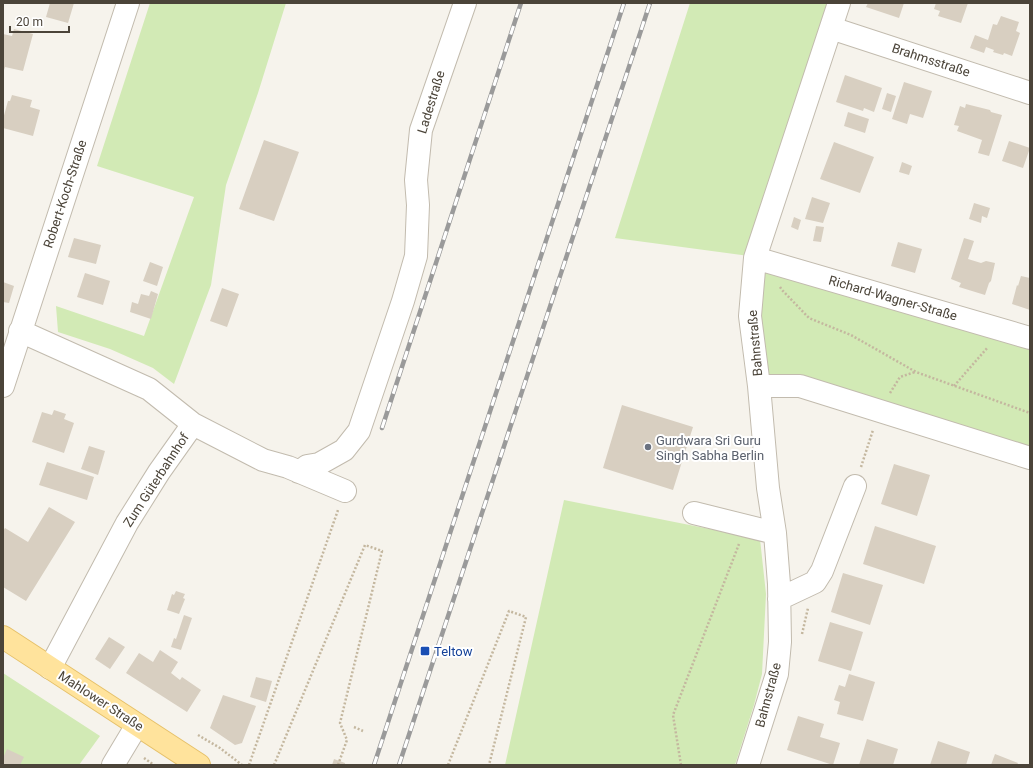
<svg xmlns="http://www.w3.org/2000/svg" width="1033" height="768" font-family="Roboto,sans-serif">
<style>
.green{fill:#d2eab5}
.building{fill:#d8cfc1}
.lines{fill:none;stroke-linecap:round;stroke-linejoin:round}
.minor-casing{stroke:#c2bbae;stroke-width:24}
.major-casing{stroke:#e6c16a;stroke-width:24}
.path{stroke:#c4b79f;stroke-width:2.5;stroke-dasharray:2 2;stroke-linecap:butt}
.minor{stroke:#fff;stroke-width:22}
.major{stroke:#ffe39c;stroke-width:22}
.rail-casing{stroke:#9a9a9a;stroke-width:4.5}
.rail{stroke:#fff;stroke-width:3;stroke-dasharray:9;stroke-linecap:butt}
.worship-dot{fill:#6b7280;stroke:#fff;stroke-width:1.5}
.transit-dot{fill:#1a4fb4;stroke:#fff;stroke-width:1.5}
.labels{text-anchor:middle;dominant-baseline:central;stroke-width:4;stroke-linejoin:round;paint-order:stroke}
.street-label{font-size:13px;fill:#4b4439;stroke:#fff}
.worship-label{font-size:13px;fill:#5b616d;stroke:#fff;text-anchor:start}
.transit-label{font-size:13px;fill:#164399;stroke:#fff;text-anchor:start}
</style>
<rect width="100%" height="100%" fill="#f6f3ec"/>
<path class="green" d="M 150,3 L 286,3 L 258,93 L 226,185 L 211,285 L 174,384 L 153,368 L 110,349 L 58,332 L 56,306 L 144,336 L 194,197 L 97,166 Z
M 690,3 L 839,3 L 749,256 L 615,238 Z
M 755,258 L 1030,338 L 1030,458 L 759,386 L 750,316 Z
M 564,500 L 760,539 L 766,594 L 762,674 L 754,705 L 735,765 L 505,765 Z
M 3,673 L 100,736 L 79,765 L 3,765 Z"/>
<path class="building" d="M 50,3 L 74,3 L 68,23 L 46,17 Z
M 868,3 L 904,3 L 899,18 L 866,7 Z
M 936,3 L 968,3 L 961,23 L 938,16 L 940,11 L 934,9 Z
M 1001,16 L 1019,22 L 1016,31 L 1020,33 L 1012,56 L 1004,53 L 1003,55 L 993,52 L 994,50 L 986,47 L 984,53 L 970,48 L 975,35 L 988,40 L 993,24 L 997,25 Z
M 14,29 L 33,34 L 23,71 L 5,67 L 3,73 L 3,34 L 12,36 Z
M 845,75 L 882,88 L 874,112 L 864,108 L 863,111 L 836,102 Z
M 904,82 L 932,91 L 923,118 L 910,114 L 907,124 L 892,119 Z
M 887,93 L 896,96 L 891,112 L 882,109 Z
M 12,95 L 32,100 L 30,107 L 40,110 L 33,136 L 3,128 L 3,119 L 8,101 L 10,101 Z
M 966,104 L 990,110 L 991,112 L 1002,115 L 989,156 L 978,153 L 982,140 L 957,131 L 959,126 L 954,125 L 960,106 L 965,108 Z
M 848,112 L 869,119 L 865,133 L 844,126 Z
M 264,140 L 299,152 L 274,221 L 239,209 Z
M 1009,141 L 1030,148 L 1023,168 L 1002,161 Z
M 834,142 L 874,157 L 860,193 L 820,179 Z
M 902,162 L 912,166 L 909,175 L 899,172 Z
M 812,197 L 830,203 L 823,223 L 805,219 Z
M 974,203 L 990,208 L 987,218 L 982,216 L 981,223 L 969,219 Z
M 794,217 L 801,220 L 798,230 L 791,227 Z
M 816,226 L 824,227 L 821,242 L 813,241 Z
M 74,238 L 101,245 L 96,264 L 68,257 Z
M 964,238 L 974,241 L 968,259 L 981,263 L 986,261 L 995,263 L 991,281 L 989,283 L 985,295 L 959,287 L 961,283 L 951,279 Z
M 898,242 L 922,249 L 915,273 L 891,266 Z
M 150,262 L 163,267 L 157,286 L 143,281 Z
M 85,273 L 110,281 L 103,305 L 77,297 Z
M 1021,276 L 1030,278 L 1030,310 L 1012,304 L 1017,285 L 1018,286 Z
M 3,282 L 14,286 L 9,303 L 3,302 Z
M 222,288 L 239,294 L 227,327 L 210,321 Z
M 151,291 L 158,294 L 151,319 L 130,312 L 132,302 L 138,304 L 141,294 L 149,296 Z
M 622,405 L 693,427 L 673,490 L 603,468 Z
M 54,410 L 66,414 L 64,419 L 74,423 L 64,453 L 32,442 L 42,412 L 52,415 Z
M 89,446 L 105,451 L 98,475 L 81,469 Z
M 47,462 L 94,477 L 87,500 L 39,485 Z
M 894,464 L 930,475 L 917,516 L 881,504 Z
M 49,507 L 75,522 L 26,601 L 3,587 L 3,531 L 5,528 L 28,542 Z
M 875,526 L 936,546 L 924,584 L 863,564 Z
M 843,573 L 883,585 L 870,625 L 831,612 Z
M 176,591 L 185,594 L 183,598 L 185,599 L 179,614 L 167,610 L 172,594 L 174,595 Z
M 184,615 L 192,618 L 181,650 L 171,647 L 174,638 L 176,639 Z
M 830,622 L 863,632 L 851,671 L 818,661 Z
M 109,637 L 125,647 L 110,669 L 95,659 Z
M 160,650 L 178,662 L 171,673 L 180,680 L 182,677 L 201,690 L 187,712 L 126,673 L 139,653 L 153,662 Z
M 849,674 L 875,682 L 863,721 L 837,714 L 840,702 L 834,700 L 839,685 L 845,687 Z
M 256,677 L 272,681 L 266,702 L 250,697 Z
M 223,695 L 256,706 L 242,743 L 235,745 L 210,728 Z
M 798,716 L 824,724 L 820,737 L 840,743 L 833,765 L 787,750 Z
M 867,739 L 898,749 L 893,765 L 859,765 Z
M 938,741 L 970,752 L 966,765 L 930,765 Z
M 7,749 L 24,757 L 20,765 L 3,765 L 3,758 Z
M 995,754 L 1018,763 L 1017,765 L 991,765 Z
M 334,759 L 345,763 L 345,765 L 332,765 Z"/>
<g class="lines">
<g class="minor-casing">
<path id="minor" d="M 831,28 L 1030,93
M 755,258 L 1030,338
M 20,331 L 149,389 L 193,424 L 263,460 L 288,467 L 345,491
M 3,386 L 128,3
M 759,386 L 800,386 L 1030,458
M 299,472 L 307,466 L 319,464 L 344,450 L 359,431 L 403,301 L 416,256 L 418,205 L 416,180 L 421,130 L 465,3
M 694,513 L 775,533
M 779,599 L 815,582 L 822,571 L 855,486
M 50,668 L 127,523 L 159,472 L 193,424
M 113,765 L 137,725
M 748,765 L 777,674 L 780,642 L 779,584 L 775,533 L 768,488 L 759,386 L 750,316 L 755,258 L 839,3"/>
</g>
<g class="major-casing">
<path id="major" d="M 3,637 L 199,765"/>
</g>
<path class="path" d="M 780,287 L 782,290 L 809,318 L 851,335 L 916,372 L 1030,413
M 954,386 L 988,347
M 890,393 L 900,377 L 915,372
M 861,467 L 873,430
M 802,634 L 808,608
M 354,727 L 363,731
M 198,735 L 220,748 L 242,765
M 144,758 L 154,765
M 249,765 L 338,510
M 274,765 L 365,545 L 382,551 L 340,723 L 347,740 L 338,765
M 448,765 L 509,611 L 526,617 L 489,765
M 681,765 L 673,715 L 739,544"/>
<use href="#minor" class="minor"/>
<use href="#major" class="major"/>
<g class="rail-casing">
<path id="rail" d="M 382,428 L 521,3
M 374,765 L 624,3
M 399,765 L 650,3"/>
</g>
<use href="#rail" class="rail"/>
</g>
<circle class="worship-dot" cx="648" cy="447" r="4"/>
<rect class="transit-dot" x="420" y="646" width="10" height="10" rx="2"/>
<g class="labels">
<g class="street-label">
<text transform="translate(931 60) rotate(18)">Brahmsstraße</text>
<text transform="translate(431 102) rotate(-73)">Ladestraße</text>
<text transform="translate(65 194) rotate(-72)">Robert-Koch-Straße</text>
<text transform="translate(893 298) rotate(16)">Richard-Wagner-Straße</text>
<text transform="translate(755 343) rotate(-95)">Bahnstraße</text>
<text transform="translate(156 480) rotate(-57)">Zum Güterbahnhof</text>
<text transform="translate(768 695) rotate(-75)">Bahnstraße</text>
<text transform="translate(101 701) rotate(33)">Mahlower Straße</text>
</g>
<g class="worship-label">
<text x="656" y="440">Gurdwara Sri Guru<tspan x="656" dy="15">Singh Sabha Berlin</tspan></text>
</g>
<g class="transit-label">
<text x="434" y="651">Teltow</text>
</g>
</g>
<rect width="1033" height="768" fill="none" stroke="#4b4439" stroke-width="8"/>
<path d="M10 26v6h59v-6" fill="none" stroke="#4b4439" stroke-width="2"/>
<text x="16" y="26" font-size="12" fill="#4b4439" stroke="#ffffff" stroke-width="3" paint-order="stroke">20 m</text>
</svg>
